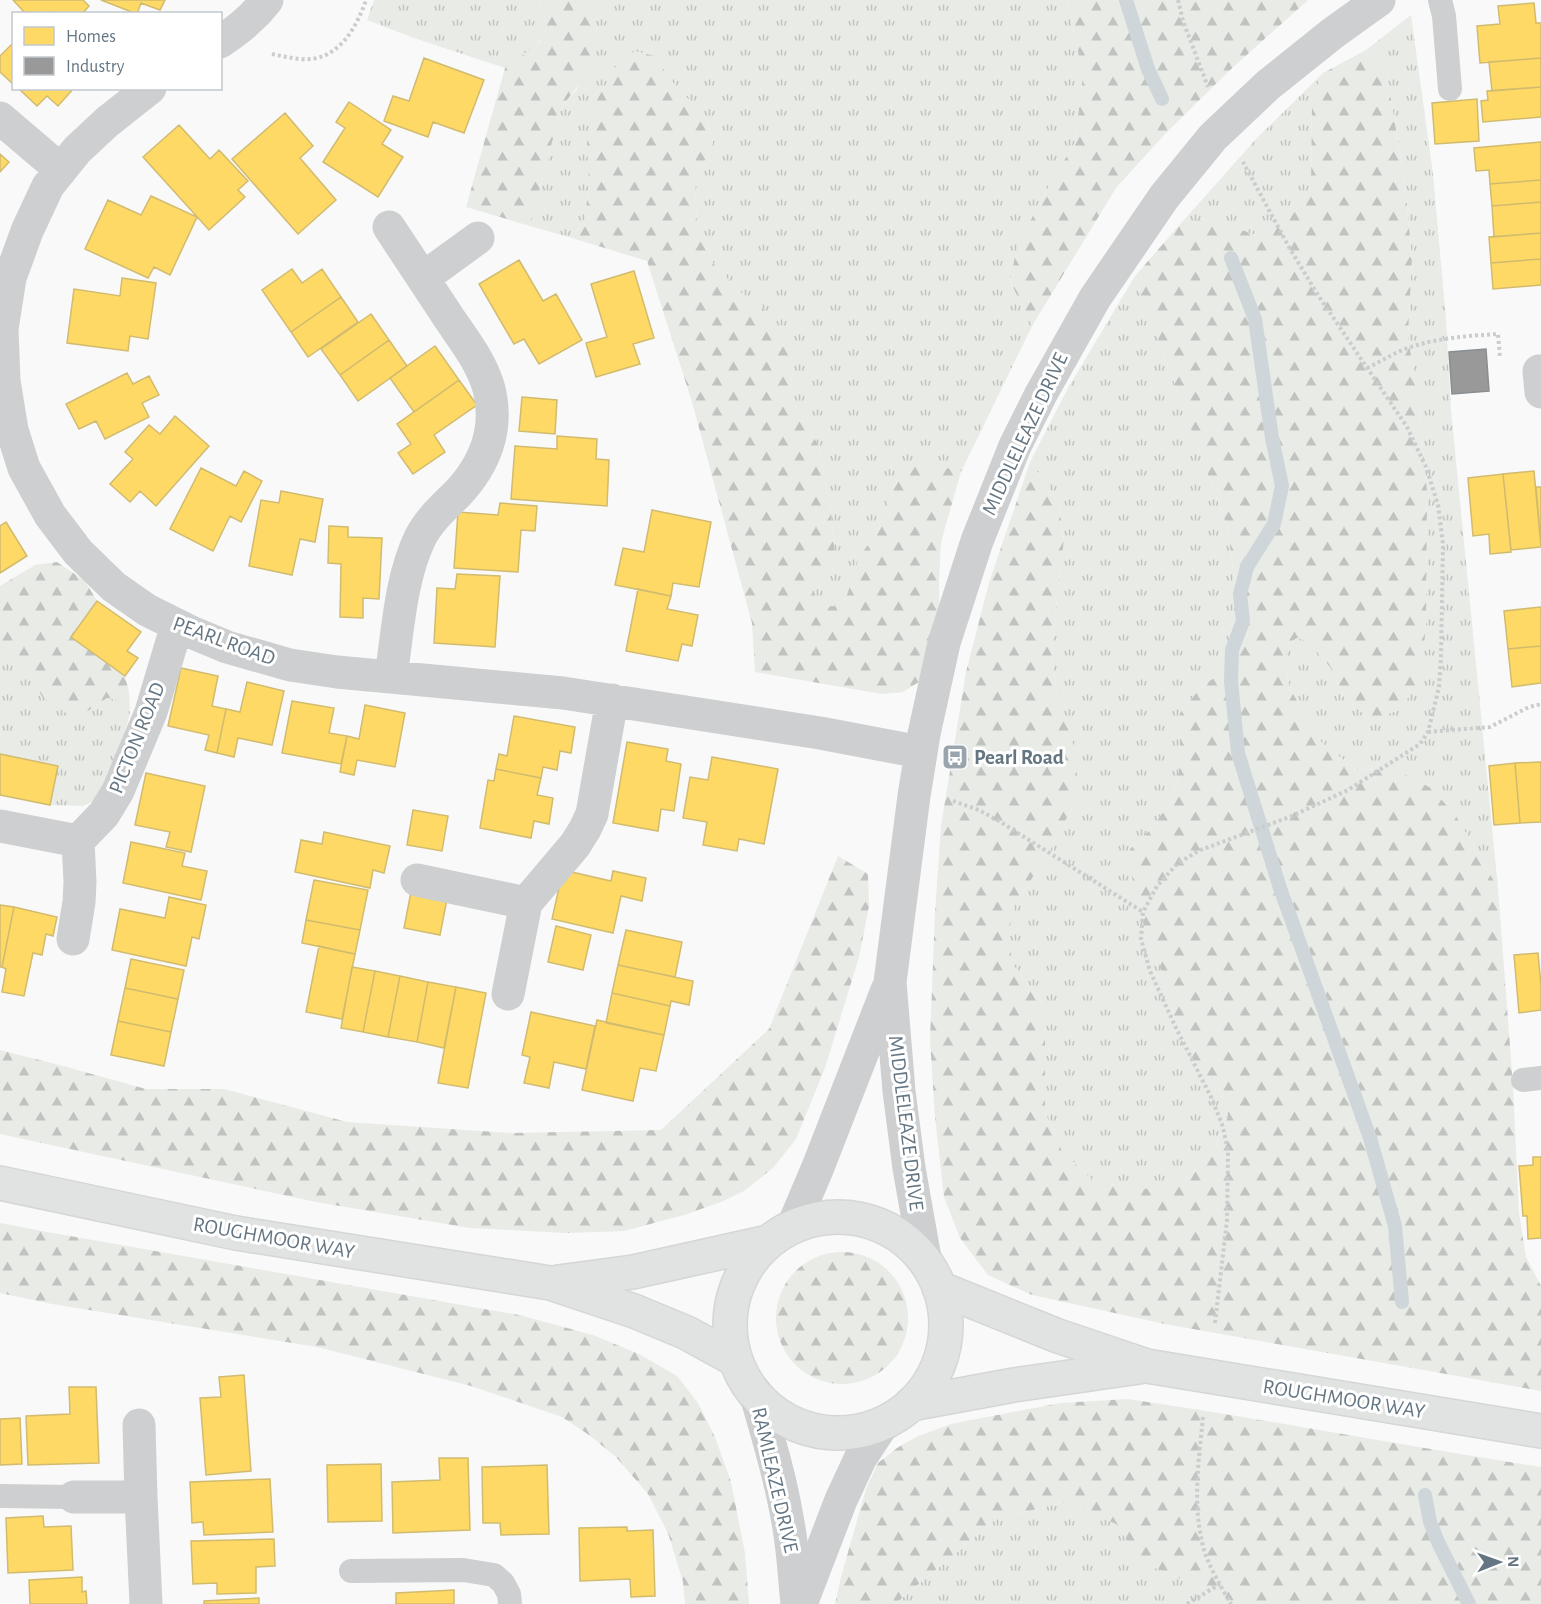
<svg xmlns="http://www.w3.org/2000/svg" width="1541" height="1604" font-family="'Alegreya Sans',sans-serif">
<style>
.grass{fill:url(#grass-tufts)}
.forest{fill:url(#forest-firs)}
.homes{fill:#ffd966;stroke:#d1bb6f;stroke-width:1.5}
.industry{fill:#999;stroke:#898e92;stroke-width:1.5}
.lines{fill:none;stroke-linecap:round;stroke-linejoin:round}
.stream{stroke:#ced6d9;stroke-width:14}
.secondary-casing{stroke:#d5d6d7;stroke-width:36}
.path{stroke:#cbcccd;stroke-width:4;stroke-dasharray:3 3;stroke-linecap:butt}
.lane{stroke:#cecfd0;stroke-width:24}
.street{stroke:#cecfd0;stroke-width:33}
.secondary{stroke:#e1e2e2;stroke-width:33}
.labels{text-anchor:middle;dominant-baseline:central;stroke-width:6;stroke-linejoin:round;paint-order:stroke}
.street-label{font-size:21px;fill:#657683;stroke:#fff}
.poi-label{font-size:21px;font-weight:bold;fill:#657683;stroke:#fff;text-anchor:start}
</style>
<defs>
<pattern id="grass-tufts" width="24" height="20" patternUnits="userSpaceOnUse" patternTransform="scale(1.5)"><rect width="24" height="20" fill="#e8ebe6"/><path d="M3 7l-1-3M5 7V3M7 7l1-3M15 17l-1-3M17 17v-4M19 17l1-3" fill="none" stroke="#c0c3c0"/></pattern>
<pattern id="forest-firs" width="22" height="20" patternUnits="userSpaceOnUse" patternTransform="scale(1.5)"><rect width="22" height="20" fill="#e8ebe6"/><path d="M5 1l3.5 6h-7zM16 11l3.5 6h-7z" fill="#c0c3c0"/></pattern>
</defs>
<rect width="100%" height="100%" fill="#f9f9f9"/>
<path class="grass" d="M 374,0 L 539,0 C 542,9 547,19 546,28 C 543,46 518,58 505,68 L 414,38 L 367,20 Z
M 593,0 L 1067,0 L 1083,75 L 1075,142 L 1037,207 L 1010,281 L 1032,326 L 961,472 L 930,463 L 899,475 L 874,538 L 860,555 L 846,598 L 834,606 L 818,607 L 811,590 L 818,574 L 829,566 L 835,553 L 830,503 L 817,443 L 790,395 L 792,373 L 773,316 L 739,291 L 713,263 L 697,222 L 695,181 L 713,144 L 707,119 L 673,83 L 655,56 L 589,182 L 585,218 L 572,238 L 530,226 L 561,108 L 577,89 L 597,31 Z
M 1411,15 L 1433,174 L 1446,320 L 1451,410 L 1498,888 L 1456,816 L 1394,769 L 1356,770 L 1321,742 L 1289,687 L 1286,666 L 1286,645 L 1297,638 L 1308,641 L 1330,667 L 1344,697 L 1420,677 L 1426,628 L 1427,491 L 1418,399 L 1408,337 L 1412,258 L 1405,184 L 1386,69 L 1366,50 Z
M 1323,73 L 1312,99 L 1311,187 L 1293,214 L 1265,239 L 1213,219 L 1183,221 L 1257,138 Z
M 1135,276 L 1228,529 L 1239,621 L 1232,667 L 1203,685 L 1180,713 L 1180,766 L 1172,801 L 1148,832 L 1130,849 L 1176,1026 L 1195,1064 L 1223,1093 L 1228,1115 L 1214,1150 L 1188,1176 L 1157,1190 L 1094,1182 L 1062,1151 L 1045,1112 L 1045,1034 L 1040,999 L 1014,966 L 1006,938 L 1015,905 L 1050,850 L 1077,798 L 1057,694 L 1051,650 L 1064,539 L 1058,501 L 1030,462 L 1068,388 Z
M 0,651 L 3,651 L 26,664 L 42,697 L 85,713 L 107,698 L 123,701 L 130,712 L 117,767 L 102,797 L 83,806 L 50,805 L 58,766 L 0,754 Z
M 1065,1502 L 1116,1524 L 1141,1562 L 1240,1604 L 895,1604 L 996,1519 Z"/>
<path class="forest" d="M 539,0 L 593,0 L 597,31 L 594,65 L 561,108 L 530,226 L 466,207 L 505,68 L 540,42 L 546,29 L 545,17 Z
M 1067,0 L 1308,0 L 1229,71 L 1165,134 L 1116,188 L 1032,326 L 1010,281 L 1016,252 L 1037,207 L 1075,142 L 1083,75 Z
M 1366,50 L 1386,69 L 1405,184 L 1412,258 L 1408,337 L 1418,399 L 1427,491 L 1426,628 L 1420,677 L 1401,710 L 1370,719 L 1344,697 L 1330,667 L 1308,641 L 1297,638 L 1286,645 L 1286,666 L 1289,687 L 1321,742 L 1356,770 L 1394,769 L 1431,788 L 1456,816 L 1498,888 L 1513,1086 L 1519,1213 L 1526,1257 L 1541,1286 L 1541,1391 L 1165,1324 L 1032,1295 L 988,1275 L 960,1238 L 944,1197 L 935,1117 L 930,1039 L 935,913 L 941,826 L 966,672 L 989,583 L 1030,462 L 1058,501 L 1064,539 L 1051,650 L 1057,694 L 1077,757 L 1077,798 L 1050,850 L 1015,905 L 1007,938 L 1014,966 L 1040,999 L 1045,1034 L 1045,1112 L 1062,1151 L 1094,1182 L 1157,1190 L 1188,1176 L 1214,1150 L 1228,1116 L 1223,1093 L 1195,1064 L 1176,1026 L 1159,963 L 1134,900 L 1130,849 L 1148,832 L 1172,801 L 1180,766 L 1180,713 L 1203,685 L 1232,667 L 1239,621 L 1228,529 L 1135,276 L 1183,221 L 1213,219 L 1265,239 L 1293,214 L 1311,187 L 1312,99 L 1323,73 Z
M 635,51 L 655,56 L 673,83 L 707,119 L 713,144 L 695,181 L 697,222 L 713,263 L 739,291 L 773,316 L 786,342 L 792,373 L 790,395 L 817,443 L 830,503 L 835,553 L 829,566 L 818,574 L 812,590 L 818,607 L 834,606 L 846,598 L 860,555 L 874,538 L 899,475 L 910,463 L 930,463 L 961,472 L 941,542 L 939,582 L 940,629 L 922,680 L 903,692 L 882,694 L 755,672 L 752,623 L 692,402 L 647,261 L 572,238 L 585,218 L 589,182 L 587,142 L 597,100 L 620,59 Z
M 57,562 L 85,581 L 97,601 L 71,637 L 125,676 L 129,692 L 130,712 L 123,701 L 107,698 L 85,713 L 68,714 L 42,697 L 26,664 L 3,651 L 0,651 L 0,586 L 35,565 Z
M 838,856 L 868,874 L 869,906 L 859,957 L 825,1068 L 796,1139 L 773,1168 L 744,1191 L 721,1202 L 684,1215 L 624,1231 L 566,1233 L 470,1228 L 316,1202 L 0,1134 L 0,1050 L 63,1066 L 146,1089 L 224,1089 L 347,1122 L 511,1133 L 661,1130 L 769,1029 Z
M 0,1223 L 47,1232 L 519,1315 L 593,1335 L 639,1354 L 677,1376 L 698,1403 L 715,1437 L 731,1482 L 745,1553 L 749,1604 L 685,1604 L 683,1582 L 668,1533 L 648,1494 L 616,1457 L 589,1435 L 562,1417 L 471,1386 L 317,1347 L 52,1304 L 0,1293 Z
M776 1318a66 66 0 1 1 132 0a66 66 0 1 1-132 0Z
M 1128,1399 C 1266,1419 1403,1446 1541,1467 L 1541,1604 L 1240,1604 L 1141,1562 L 1116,1524 L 1065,1502 L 996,1519 L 895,1604 L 835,1604 L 841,1577 L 866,1489 L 878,1463 L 897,1448 L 916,1437 L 951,1424 L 1060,1403 Z"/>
<path class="homes" d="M 13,0 L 83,0 L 89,6 L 82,14 L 54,14 L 53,12 L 51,14 L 26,14 Z
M 101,0 L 165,0 L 160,10 L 141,3 L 137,14 Z
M 1534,3 L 1536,23 L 1541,23 L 1541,58 L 1480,63 L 1477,26 L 1500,24 L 1498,6 Z
M 14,42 L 14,85 L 0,72 L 0,56 Z
M 424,58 L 484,80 L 464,133 L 433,122 L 428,137 L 384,121 L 393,96 L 409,101 Z
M 1541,58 L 1541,87 L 1492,91 L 1489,62 Z
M 1541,87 L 1541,117 L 1483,122 L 1481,101 L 1488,100 L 1487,91 Z
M 18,88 L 74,88 L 58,106 L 47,96 L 37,106 Z
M 1477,99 L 1479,141 L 1435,144 L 1432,103 Z
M 349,102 L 391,130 L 382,144 L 403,157 L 378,197 L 323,162 L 345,128 L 336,122 Z
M 285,113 L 313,146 L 300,158 L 336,200 L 298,234 L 232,159 Z
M 179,125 L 210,159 L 219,150 L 248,181 L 238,190 L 245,197 L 209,230 L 143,157 Z
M 1541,142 L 1541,180 L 1490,184 L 1489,170 L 1476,171 L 1474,148 Z
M 0,154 L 9,162 L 0,172 Z
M 1541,180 L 1541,202 L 1492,206 L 1490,184 Z
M 151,196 L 197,217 L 170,275 L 154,267 L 148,278 L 85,249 L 108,200 L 141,215 Z
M 1541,202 L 1541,233 L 1494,237 L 1492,206 Z
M 1541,233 L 1541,259 L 1491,263 L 1489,237 Z
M 1541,259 L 1541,285 L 1493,289 L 1491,263 Z
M 519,260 L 543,301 L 556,294 L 582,340 L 539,364 L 524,339 L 514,344 L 479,284 Z
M 292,269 L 302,283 L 322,269 L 341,297 L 291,332 L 262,290 Z
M 634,271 L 654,338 L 633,344 L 640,364 L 596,377 L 586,343 L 607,337 L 591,284 Z
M 122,278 L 156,283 L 148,339 L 130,336 L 128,351 L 67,343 L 74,289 L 120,296 Z
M 341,297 L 358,322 L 308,357 L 291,332 Z
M 371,314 L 389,340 L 340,375 L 321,349 Z
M 389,340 L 407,366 L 358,401 L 340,375 Z
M 435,346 L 459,380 L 414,412 L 390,378 Z
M 127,373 L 133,384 L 149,376 L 159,395 L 142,403 L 149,417 L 105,439 L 96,421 L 79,429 L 66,404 Z
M 459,380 L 477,405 L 434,435 L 445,452 L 413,474 L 398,453 L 411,444 L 397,424 Z
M 522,397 L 557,400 L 555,434 L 519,431 Z
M 175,416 L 209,446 L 156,506 L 140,491 L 130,502 L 110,484 L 133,459 L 125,452 L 149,425 L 160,434 Z
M 557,436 L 597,439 L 596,459 L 609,460 L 607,506 L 511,499 L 515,446 L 557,449 Z
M 201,468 L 236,486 L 244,471 L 262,481 L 241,522 L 230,516 L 213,551 L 170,529 Z
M 1534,471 L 1541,547 L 1511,550 L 1503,474 Z
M 1503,474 L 1511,552 L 1490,554 L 1489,534 L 1473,536 L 1468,478 Z
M 1536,487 L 1541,487 L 1541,544 Z
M 281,491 L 323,499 L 315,542 L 300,539 L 292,575 L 249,566 L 261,500 L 279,503 Z
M 500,503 L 537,506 L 535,531 L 521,530 L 518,572 L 454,568 L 458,512 L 498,515 Z
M 652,510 L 711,522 L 699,587 L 673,583 L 671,596 L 615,585 L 623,548 L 644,552 Z
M 6,522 L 27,556 L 0,573 L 0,526 Z
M 329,526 L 348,527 L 348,537 L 382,538 L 379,599 L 363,598 L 363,618 L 340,617 L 341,564 L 328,563 Z
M 457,574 L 500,576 L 495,647 L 434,643 L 437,588 L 455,589 Z
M 638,589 L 671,596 L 667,609 L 698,615 L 692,646 L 682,644 L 678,661 L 626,651 Z
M 97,601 L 141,632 L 127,651 L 138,658 L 125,676 L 71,637 Z
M 1541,607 L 1541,646 L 1508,649 L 1504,611 Z
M 1541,646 L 1541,683 L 1512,687 L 1508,649 Z
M 181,668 L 218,676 L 212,706 L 226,709 L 217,753 L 205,750 L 209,735 L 168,726 Z
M 247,682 L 284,691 L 272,745 L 238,738 L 234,757 L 217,753 L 226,709 L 240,712 Z
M 292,701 L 334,708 L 329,733 L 347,736 L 341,764 L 282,753 Z
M 365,705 L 405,713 L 395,767 L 357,760 L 354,775 L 340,772 L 347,736 L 359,739 Z
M 514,716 L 575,727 L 571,753 L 560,751 L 557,770 L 543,767 L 541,778 L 496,769 L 499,754 L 507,756 Z
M 627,742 L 668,749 L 666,761 L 681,764 L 674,811 L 661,809 L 658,831 L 613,823 Z
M 0,754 L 58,766 L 50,805 L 0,795 Z
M 712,757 L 778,769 L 764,844 L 739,839 L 737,851 L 703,845 L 707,822 L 683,818 L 690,777 L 708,780 Z
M 1541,762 L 1541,822 L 1520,823 L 1515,763 Z
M 1515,763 L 1520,823 L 1494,825 L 1489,766 Z
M 496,769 L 541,778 L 537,795 L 553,798 L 549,824 L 534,821 L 531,838 L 480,828 L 488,780 L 494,781 Z
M 146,773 L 205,786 L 191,852 L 166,847 L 170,832 L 135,825 Z
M 413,810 L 448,816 L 442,851 L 407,845 Z
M 324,832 L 390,846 L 384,873 L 373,870 L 370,888 L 295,872 L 301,840 L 322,844 Z
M 131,842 L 185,853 L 182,866 L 207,871 L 201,900 L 123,883 Z
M 563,870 L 611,881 L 613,871 L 646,878 L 642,901 L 621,896 L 613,933 L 552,919 Z
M 314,880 L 368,890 L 360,930 L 306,920 Z
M 411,892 L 447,899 L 440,935 L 404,928 Z
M 169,897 L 206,905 L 199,939 L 192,937 L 186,966 L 112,950 L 120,909 L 165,918 Z
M 0,905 L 14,907 L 2,967 L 0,967 Z
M 14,907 L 57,917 L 53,936 L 46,934 L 42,955 L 33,953 L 24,996 L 2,992 L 6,969 L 2,967 Z
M 306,920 L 360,930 L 355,954 L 302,943 Z
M 556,926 L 591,935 L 583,970 L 548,962 Z
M 626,930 L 682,942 L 675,977 L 618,965 Z
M 319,946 L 355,954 L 342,1019 L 306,1012 Z
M 1538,953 L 1541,985 L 1541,1010 L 1519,1013 L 1514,955 Z
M 131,959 L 184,970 L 178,999 L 125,988 Z
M 618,965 L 693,981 L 689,1005 L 671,1001 L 670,1006 L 612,993 Z
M 352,967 L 375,971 L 363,1032 L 341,1028 Z
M 375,971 L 400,976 L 388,1037 L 363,1032 Z
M 400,976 L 428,982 L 417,1042 L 388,1037 Z
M 428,982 L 456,987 L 444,1048 L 417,1042 Z
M 456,987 L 486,993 L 468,1088 L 438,1083 Z
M 125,988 L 178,999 L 171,1032 L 118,1021 Z
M 612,993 L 670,1006 L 664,1035 L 606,1023 Z
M 531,1012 L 595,1026 L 586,1069 L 554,1062 L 549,1088 L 524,1083 L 530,1057 L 522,1055 Z
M 597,1020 L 664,1035 L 656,1071 L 640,1068 L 633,1101 L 582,1090 Z
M 118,1021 L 171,1032 L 164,1066 L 111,1055 Z
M 1533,1157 L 1541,1157 L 1541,1238 L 1528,1239 L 1527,1216 L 1523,1216 L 1519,1166 L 1533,1165 Z
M 244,1375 L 251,1471 L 206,1475 L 200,1398 L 221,1397 L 219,1377 Z
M 69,1387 L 96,1387 L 99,1463 L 28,1465 L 26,1416 L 70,1414 Z
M 20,1418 L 22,1464 L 0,1465 L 0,1419 Z
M 439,1458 L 468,1458 L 470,1530 L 393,1533 L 392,1482 L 440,1480 Z
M 381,1464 L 382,1521 L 328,1522 L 327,1465 Z
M 547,1465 L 549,1534 L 501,1535 L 500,1523 L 483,1523 L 482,1467 Z
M 270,1479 L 273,1532 L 204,1535 L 203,1522 L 192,1523 L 190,1482 Z
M 43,1516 L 44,1527 L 71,1526 L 73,1570 L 8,1573 L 6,1518 Z
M 627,1527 L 627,1531 L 653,1530 L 655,1596 L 631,1597 L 630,1579 L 580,1581 L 579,1528 Z
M 274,1539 L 275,1566 L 256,1567 L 256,1593 L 217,1594 L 217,1583 L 193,1584 L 191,1541 Z
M 82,1577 L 82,1592 L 86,1591 L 87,1604 L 30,1604 L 29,1580 Z
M 454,1590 L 454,1604 L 396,1604 L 396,1593 Z
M 259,1598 L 259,1604 L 204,1604 L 204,1601 Z"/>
<path class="industry" d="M 1486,349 L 1489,391 L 1452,394 L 1449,352 Z"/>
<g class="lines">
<path class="stream" d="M 1126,0 L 1148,69 L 1162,99
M 1231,258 L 1255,319 L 1272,438 L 1282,486 L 1274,524 L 1247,567 L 1240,594 L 1243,621 L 1232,650 L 1231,681 L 1238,753 L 1280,888 L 1370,1138 L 1395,1226 L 1402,1302
M 1425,1495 L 1430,1522 L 1438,1542 L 1469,1604"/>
<g class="secondary-casing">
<path id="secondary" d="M 0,1183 L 236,1233 L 550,1283 L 634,1311 L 687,1333 L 736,1360
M730 1325a108 108 0 1 1 216 0a108 108 0 1 1-216 0Z
M 558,1282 L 633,1272 L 768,1242
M 939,1288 L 1058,1336 L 1147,1366 L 1541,1431
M 911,1404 L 1014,1385 L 1139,1367"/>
</g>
<path class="path" d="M 1178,0 L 1183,21 L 1208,87
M 272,54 C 281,56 290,58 300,59 C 337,63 356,29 366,0
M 1367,368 C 1380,362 1392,354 1405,349 C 1434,338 1467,336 1498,334 L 1500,358
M 1428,732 L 1490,727 L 1529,707 L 1541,704
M 953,801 L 979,810 L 999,821 L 1143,912
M 1215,1323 L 1227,1220 L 1228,1150 L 1222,1124 L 1211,1097 L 1176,1028 L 1150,971 L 1141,939 L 1143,912 L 1157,886 L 1177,864 L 1198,851 L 1292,816 L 1348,790 L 1420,744 L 1428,732 L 1439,687 L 1441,658 L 1443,544 L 1438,505 L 1426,467 L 1407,427 L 1318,295 L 1290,249 L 1243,162
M 1203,1417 C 1199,1460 1192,1503 1203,1546 C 1207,1564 1222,1588 1231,1604
M 1187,1604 L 1220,1584"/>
<path class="lane" d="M 1440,0 L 1444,16 L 1450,89
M 1523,1080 L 1541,1078
M 0,1496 L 74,1497
M 351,1571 L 463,1570 L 494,1575 L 503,1583 L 509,1594 L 510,1604"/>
<path class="street" d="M 220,42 C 239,29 253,18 267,0
M 150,88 L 107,122 L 77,150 L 48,186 L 27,231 L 10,278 L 2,329 L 4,381 L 12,430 L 24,468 L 50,515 L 78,552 L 114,587 L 147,610 L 191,632 L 227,647 L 290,665 L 337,672 L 563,693 L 820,733 L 920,752
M 0,118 L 61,170
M 389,227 C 409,257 429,288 449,318 C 464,340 482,363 489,389 C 499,429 485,464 458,493 C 444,507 429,520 420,538 C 400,580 398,631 391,676
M 423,278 L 478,238
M 1539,371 L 1541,392
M 0,826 L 78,841 L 104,814 L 118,791 L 151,712 L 177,625
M 417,880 L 526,903
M 73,939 L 79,902 L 80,882 L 78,841
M 508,994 L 526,903 L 575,845 L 585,829 L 592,814 L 612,700
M 793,1226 L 818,1167 L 887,990
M 926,1264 L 909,1168 L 899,1091 L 890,982 L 914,796 L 924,734 L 944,643 L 977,541 L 1015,446 L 1041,394 L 1095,298 L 1164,197 L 1213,137 L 1268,85 L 1333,33 L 1379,0
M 755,1392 C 767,1434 780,1475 787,1517 C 793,1546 794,1575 797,1604
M 139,1425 L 141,1497 L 146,1604
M 74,1497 L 141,1497
M 801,1604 L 841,1500 L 860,1459 L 883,1424"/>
<use href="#secondary" class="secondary"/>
</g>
<defs>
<g id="bus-square" transform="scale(1.35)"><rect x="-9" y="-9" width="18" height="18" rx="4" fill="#99a4ac" stroke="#fff"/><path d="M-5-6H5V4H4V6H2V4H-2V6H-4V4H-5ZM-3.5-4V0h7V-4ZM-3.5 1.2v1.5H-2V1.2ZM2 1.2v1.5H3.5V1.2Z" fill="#fff"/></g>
</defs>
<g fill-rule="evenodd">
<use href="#bus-square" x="955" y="757"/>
</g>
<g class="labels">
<g class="street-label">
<text transform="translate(1025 434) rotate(-65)">MIDDLELEAZE DRIVE</text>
<text transform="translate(224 641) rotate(20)">PEARL ROAD</text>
<text transform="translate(137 738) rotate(-68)">PICTON ROAD</text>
<text transform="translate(906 1123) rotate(83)">MIDDLELEAZE DRIVE</text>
<text transform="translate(274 1238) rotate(10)">ROUGHMOOR WAY</text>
<text transform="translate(1344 1399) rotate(9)">ROUGHMOOR WAY</text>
<text transform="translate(775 1480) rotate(77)">RAMLEAZE DRIVE</text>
</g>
<g class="poi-label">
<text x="974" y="757">Pearl Road</text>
</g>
</g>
<rect x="12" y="12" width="210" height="78" fill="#ffffff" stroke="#c1c8cd" stroke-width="1.5"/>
<rect x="24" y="27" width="30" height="18" fill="#ffd966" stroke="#c1c8cd" stroke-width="1.5"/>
<text x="66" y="42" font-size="18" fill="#657683">Homes</text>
<rect x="24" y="57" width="30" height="18" fill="#999999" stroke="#c1c8cd" stroke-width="1.5"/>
<text x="66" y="72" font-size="18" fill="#657683">Industry</text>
<g transform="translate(1499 1562) rotate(89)" stroke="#ffffff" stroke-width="4.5" paint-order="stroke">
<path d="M0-4.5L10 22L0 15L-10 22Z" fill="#657683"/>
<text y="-9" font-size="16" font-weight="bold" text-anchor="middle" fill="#657683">N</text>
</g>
</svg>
